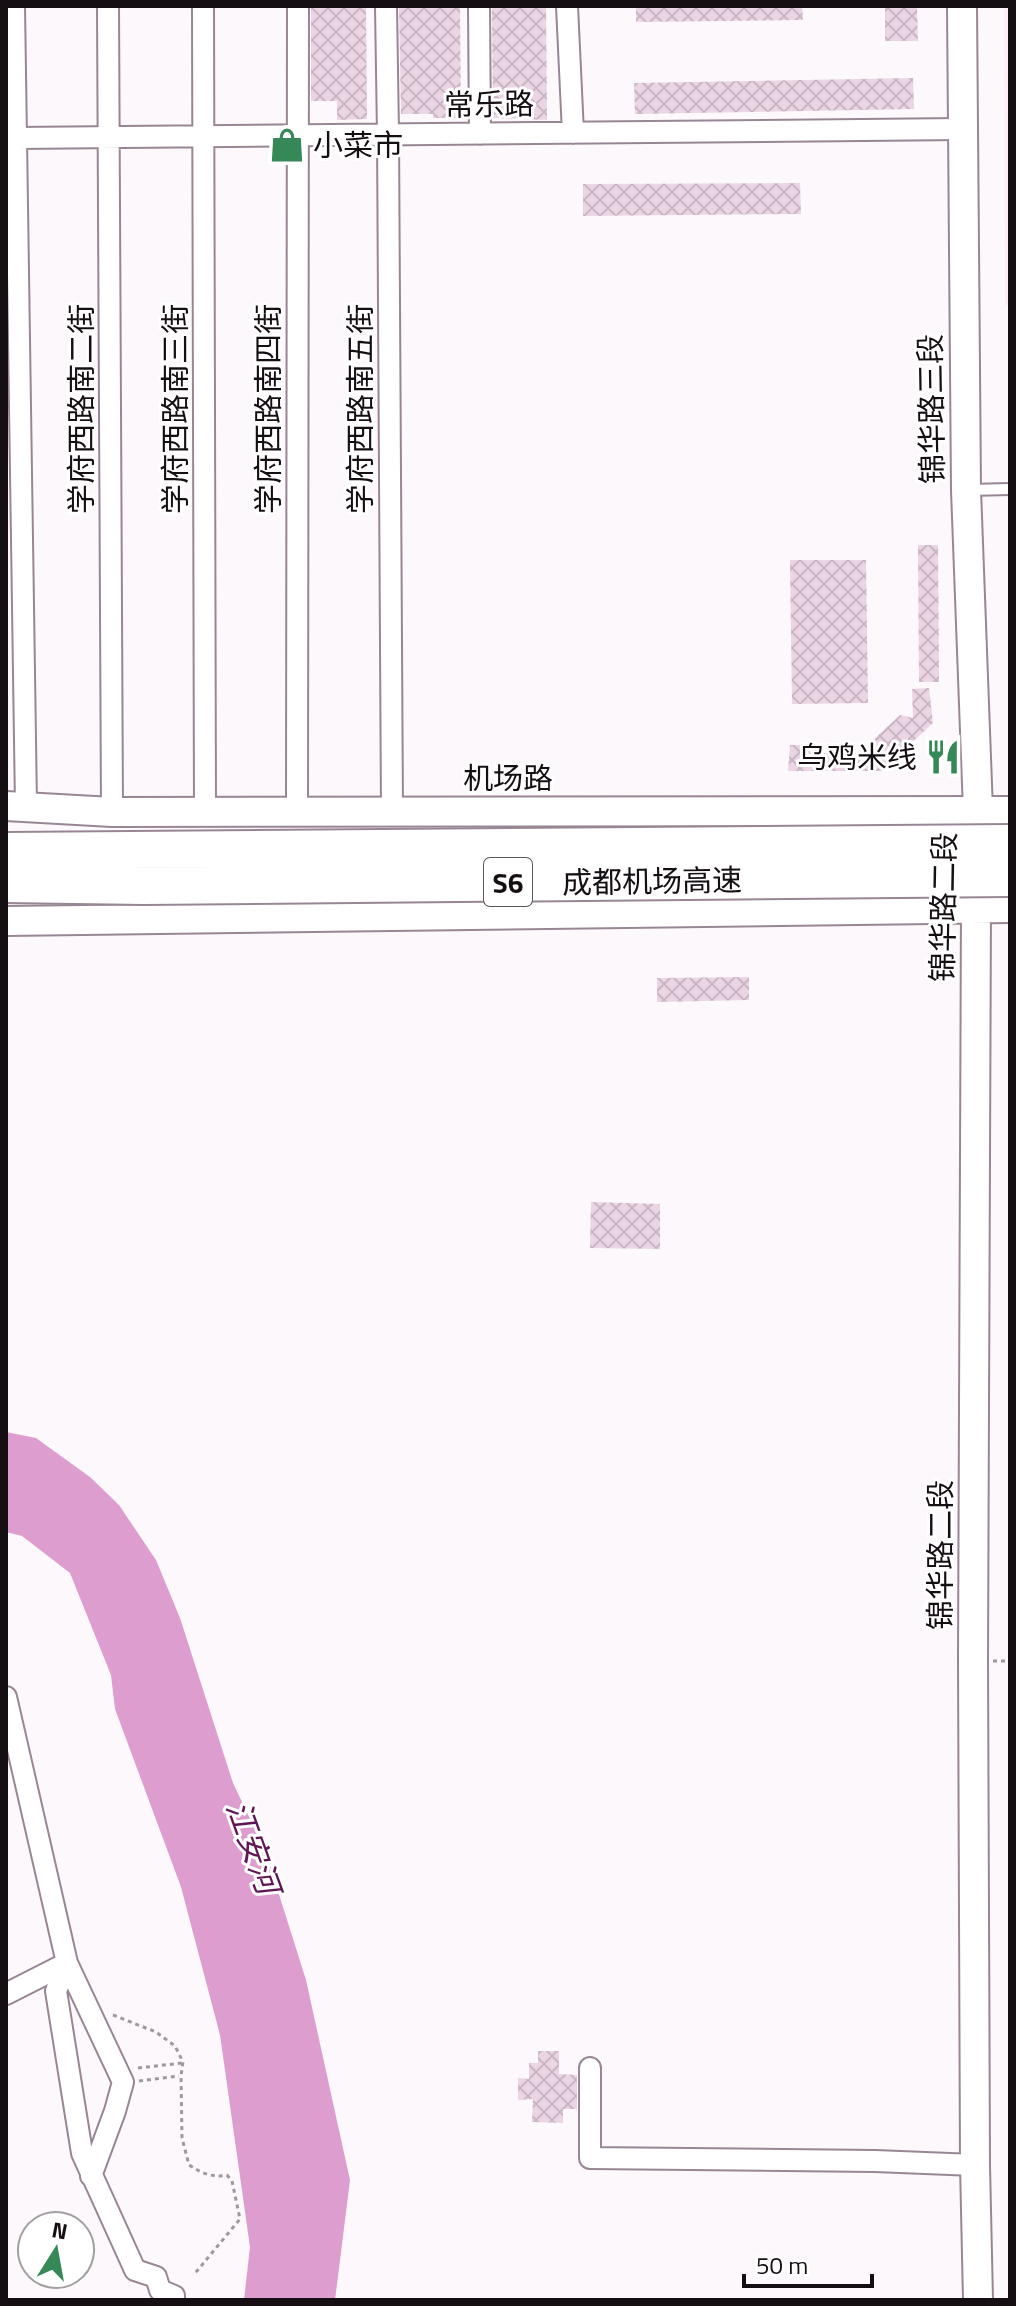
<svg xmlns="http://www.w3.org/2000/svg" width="1016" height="2306" font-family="'Titillium Web','Noto Sans SC',sans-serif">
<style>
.built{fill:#feedf9}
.water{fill:#de9dcf}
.building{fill:url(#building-cross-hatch)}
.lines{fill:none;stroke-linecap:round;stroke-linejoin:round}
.lane-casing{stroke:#998694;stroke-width:14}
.street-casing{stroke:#998694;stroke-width:24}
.secondary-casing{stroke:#998694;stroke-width:32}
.path{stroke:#9f999d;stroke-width:3;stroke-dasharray:4 4;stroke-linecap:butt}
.lane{stroke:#fff;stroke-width:10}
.street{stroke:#fff;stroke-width:20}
.secondary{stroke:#fff;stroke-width:28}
.highway-bridge-casing{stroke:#998694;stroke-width:40;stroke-linecap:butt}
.highway-bridge{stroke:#fff;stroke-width:36}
.labels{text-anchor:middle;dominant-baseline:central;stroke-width:6;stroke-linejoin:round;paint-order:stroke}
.shield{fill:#fff;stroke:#5b565a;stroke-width:2}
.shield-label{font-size:28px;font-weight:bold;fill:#150e13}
.street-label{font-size:30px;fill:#150e13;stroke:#fff}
.poi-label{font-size:30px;fill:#150e13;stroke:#fff;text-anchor:start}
.water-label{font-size:32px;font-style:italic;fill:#601555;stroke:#fff}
</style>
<defs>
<pattern id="building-cross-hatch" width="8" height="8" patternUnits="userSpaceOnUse" patternTransform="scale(2)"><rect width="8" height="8" fill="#ebd5e5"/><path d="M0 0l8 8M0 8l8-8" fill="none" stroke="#c9b6c4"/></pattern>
</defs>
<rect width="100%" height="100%" fill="#fdf8fb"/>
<path class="built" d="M 1004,6 L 1010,6 L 1010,305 L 1005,305 Z"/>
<path class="water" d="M 6,1432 L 36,1438 L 90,1477 L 119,1505 L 156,1560 L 180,1618 L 233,1783 L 265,1850 L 306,1980 L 350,2180 L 335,2300 L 244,2300 L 250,2247 L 220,2035 L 181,1887 L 115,1709 L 111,1675 L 70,1573 L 22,1536 L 6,1532 Z"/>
<path class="building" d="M 311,6 L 366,6 L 367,119 L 337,120 L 337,101 L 311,101 Z
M 399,6 L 460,6 L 461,118 L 433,118 L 433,114 L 401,114 Z
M 492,6 L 546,6 L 547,120 L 493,118 Z
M 636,6 L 802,6 L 803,20 L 636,22 Z
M 885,6 L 917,6 L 918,41 L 885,41 Z
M 913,78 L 914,109 L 635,114 L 634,83 Z
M 800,183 L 801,214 L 583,216 L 583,184 Z
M 918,545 L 938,545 L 939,682 L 919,682 Z
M 790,560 L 866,560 L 868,703 L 792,704 Z
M 929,688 L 933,723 L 881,771 L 788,771 L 790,745 L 816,745 L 818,753 L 872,752 L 871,742 L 900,715 L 913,718 L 912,689 Z
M 749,977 L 749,1000 L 657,1002 L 657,978 Z
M 591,1202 L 660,1204 L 660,1249 L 590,1248 Z
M 538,2051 L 559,2051 L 559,2074 L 577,2075 L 577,2109 L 563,2109 L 563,2123 L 532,2122 L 533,2099 L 518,2100 L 518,2078 L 529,2079 L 529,2063 L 538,2063 Z"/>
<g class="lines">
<g class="lane-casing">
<path id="lane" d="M 968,490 L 1010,489"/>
</g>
<g class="street-casing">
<path id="street" d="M 14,6 L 26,806
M 108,6 L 112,812
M 203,6 L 205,812
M 386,6 L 388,134 L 392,812
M 479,6 L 480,134
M 567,6 L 573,133
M 16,138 L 962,129
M 297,812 L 298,6
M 6,1697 L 67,1963 L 123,2082 L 115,2111 L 91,2176
M 67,1963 L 56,1991 L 82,2153 L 135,2270 L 156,2277 L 160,2290 L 174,2296 L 174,2300
M 6,1994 L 67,1963
M 590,2068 L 590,2158 L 875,2161 L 975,2165"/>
</g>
<g class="secondary-casing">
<path id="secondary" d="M 962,6 L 966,490 L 978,811 L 976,907 L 973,1660 L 975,2165 L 978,2300
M 6,806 L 112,812 L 1010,811
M 6,921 L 1010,908"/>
</g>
<path class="path" d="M 993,1661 L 1010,1661
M 113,2015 L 156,2032 L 175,2046 L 183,2062 L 181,2076 L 182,2138 L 189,2165 C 202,2173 211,2178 227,2175 L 232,2181 L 240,2219 L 197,2271 L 193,2273
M 138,2068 L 182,2063
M 139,2081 L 179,2076"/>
<use href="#lane" class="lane"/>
<use href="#street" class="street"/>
<use href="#secondary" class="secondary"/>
<g class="highway-bridge-casing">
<path id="highway-bridge" d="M 6,851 L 1010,843
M 6,884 L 144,886 L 1010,878"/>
</g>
<use href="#highway-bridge" class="highway-bridge"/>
</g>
<defs>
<g id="shop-bare" transform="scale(2.76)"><path d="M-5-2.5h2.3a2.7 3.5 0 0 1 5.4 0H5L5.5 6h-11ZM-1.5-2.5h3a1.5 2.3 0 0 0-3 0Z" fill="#378859" stroke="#fff" stroke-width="2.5" paint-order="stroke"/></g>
<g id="restaurant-bare" transform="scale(2.76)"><path d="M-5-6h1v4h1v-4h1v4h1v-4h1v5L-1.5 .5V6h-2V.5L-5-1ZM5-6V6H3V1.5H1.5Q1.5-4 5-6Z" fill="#378859" stroke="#fff" stroke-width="2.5" paint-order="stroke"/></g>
</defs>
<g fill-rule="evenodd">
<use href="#shop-bare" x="287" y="145"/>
<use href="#restaurant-bare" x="943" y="757"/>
</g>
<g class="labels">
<rect class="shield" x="484" y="858" width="48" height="48" rx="6"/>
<g class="shield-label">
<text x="508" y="882">S6</text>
</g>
<g class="street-label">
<text transform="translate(489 104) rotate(-1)">常乐路</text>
<text transform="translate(81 409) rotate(-90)">学府西路南二街</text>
<text transform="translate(175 409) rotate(-90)">学府西路南三街</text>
<text transform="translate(268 409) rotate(-90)">学府西路南四街</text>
<text transform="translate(360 409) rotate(-90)">学府西路南五街</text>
<text transform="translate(931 409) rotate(-91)">锦华路三段</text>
<text x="508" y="778">机场路</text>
<text transform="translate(652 881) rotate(-1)">成都机场高速</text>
<text transform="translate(943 907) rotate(-89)">锦华路二段</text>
<text transform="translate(940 1555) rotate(-90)">锦华路二段</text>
</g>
<g class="poi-label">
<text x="313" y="145">小菜市</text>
<text x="917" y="757" text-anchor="end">乌鸡米线</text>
</g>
<g class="water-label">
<text transform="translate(254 1847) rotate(70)">江安河</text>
</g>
</g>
<rect width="1016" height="2306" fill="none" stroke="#150e13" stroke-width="16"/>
<g transform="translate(56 2250) rotate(11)"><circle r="38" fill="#ffffff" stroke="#a19fa1" stroke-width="2"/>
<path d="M0-6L14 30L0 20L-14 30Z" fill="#378859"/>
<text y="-12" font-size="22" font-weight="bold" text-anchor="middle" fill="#150e13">N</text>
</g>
<path d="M744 2274v12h128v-12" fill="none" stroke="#150e13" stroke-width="4"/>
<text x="756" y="2274" font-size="24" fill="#150e13" stroke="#ffffff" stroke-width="6" paint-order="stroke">50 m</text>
</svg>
